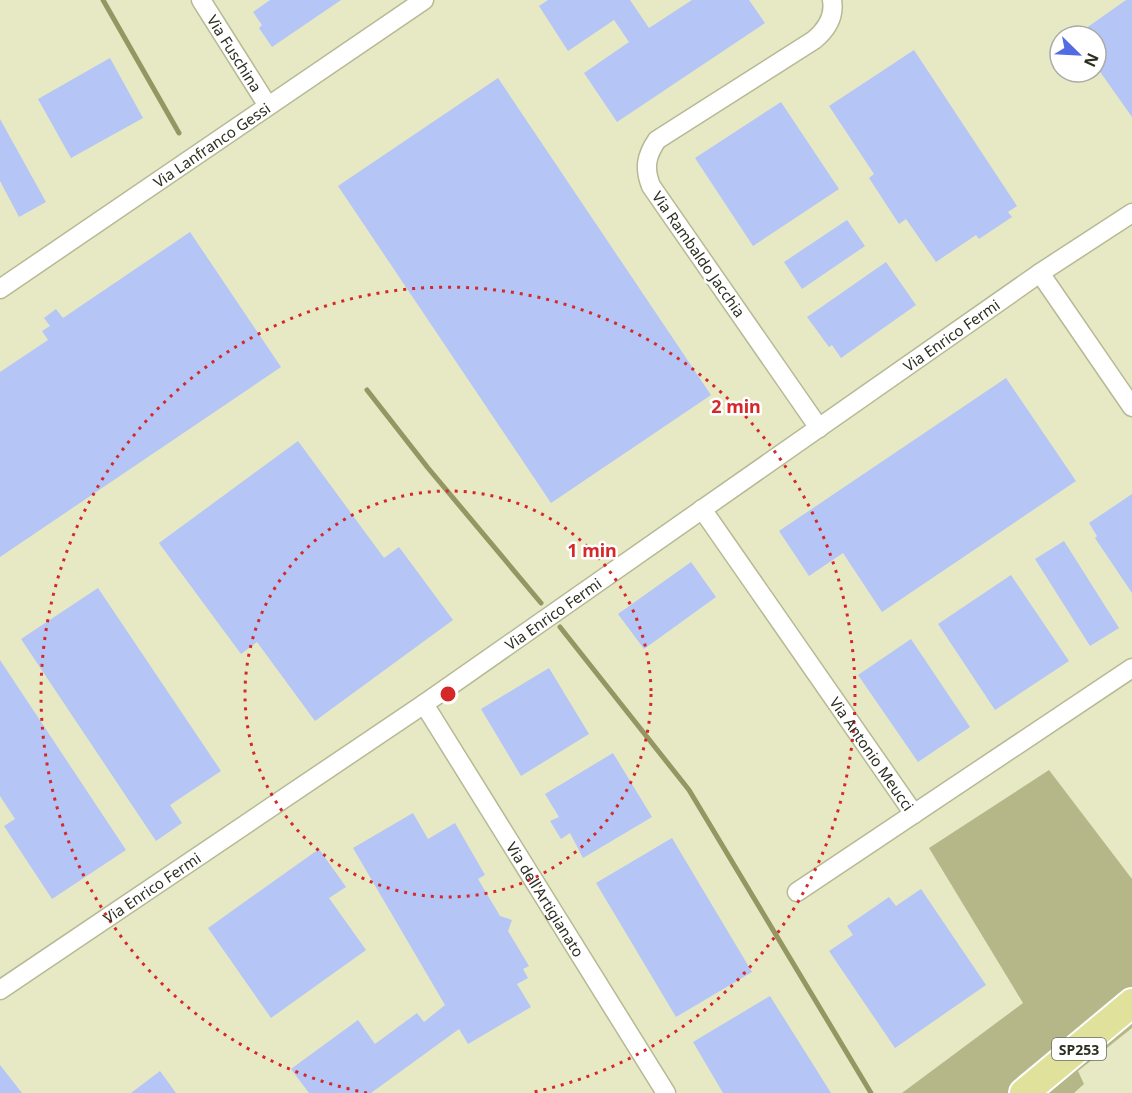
<svg xmlns="http://www.w3.org/2000/svg" width="1132" height="1093" font-family="'Noto Sans',sans-serif">
<style>
.green{fill:#b5b789}
.lines{fill:none;stroke-linecap:round;stroke-linejoin:round}
.stream{stroke:#959763;stroke-width:5}
.building{fill:#b4c5f6}
.minor-casing{stroke:#b7b995;stroke-width:21}
.primary-casing{stroke:#fff;stroke-width:32}
.minor{stroke:#fff;stroke-width:18}
.primary{stroke:#e0e29b;stroke-width:28}
.ring{fill:none;stroke:#d62828;stroke-width:3;stroke-dasharray:3 6}
.labels{text-anchor:middle;dominant-baseline:central;stroke-width:5;stroke-linejoin:round;paint-order:stroke}
.shield{fill:#fff;stroke:#6c6d63;stroke-width:1.5}
.shield-label{font-size:14px;font-weight:bold;fill:#2d2e20}
.street-label{font-size:15px;fill:#2d2e20;stroke:#fff}
.centre{fill:#d62828;stroke:#fff;stroke-width:3}
.ring-label{font-size:18px;text-anchor:middle;font-weight:bold;fill:#d62828;stroke:#fff;stroke-width:5;stroke-linejoin:round;paint-order:stroke}
</style>
<rect width="100%" height="100%" fill="#e7e9c4"/>
<path class="green" d="M 1049,770 L 1132,879 L 1132,1028 L 1078,1071 L 1084,1084 L 1074,1093 L 902,1093 L 1023,1003 L 929,848 Z"/>
<g class="lines">
<path class="stream" d="M 103,0 L 179,133
M 367,390 L 428,468 L 541,603
M 560,627 L 689,790 L 871,1093"/>
</g>
<path class="building" d="M 270,0 L 341,0 L 272,47 L 259,28 L 262,25 L 253,12 Z
M 548,0 L 630,0 L 649,28 L 692,0 L 749,0 L 765,23 L 617,122 L 584,73 L 629,42 L 614,20 L 568,51 L 539,6 Z
M 1126,0 L 1132,0 L 1132,117 L 1096,66 L 1096,36 L 1075,36 Z
M 914,50 L 1017,206 L 1008,212 L 1012,217 L 979,239 L 976,235 L 936,262 L 906,219 L 899,224 L 869,178 L 874,174 L 829,106 Z
M 110,58 L 143,118 L 71,158 L 38,99 Z
M 498,78 L 711,395 L 551,503 L 338,186 Z
M 781,102 L 839,189 L 753,246 L 695,158 Z
M 0,119 L 46,202 L 19,217 L 0,181 Z
M 847,220 L 865,246 L 802,289 L 784,262 Z
M 190,232 L 281,367 L 0,557 L 0,372 L 48,340 L 42,331 L 50,326 L 44,318 L 56,309 L 63,318 Z
M 886,262 L 916,305 L 841,358 L 832,345 L 829,347 L 807,317 Z
M 1006,378 L 1076,481 L 882,612 L 843,553 L 809,576 L 779,531 Z
M 298,441 L 384,558 L 399,547 L 453,620 L 315,721 L 257,642 L 241,654 L 159,543 Z
M 1132,494 L 1132,593 L 1095,538 L 1097,536 L 1089,523 Z
M 1064,541 L 1119,628 L 1090,646 L 1035,559 Z
M 691,562 L 716,597 L 644,649 L 618,614 Z
M 1011,575 L 1069,661 L 995,710 L 938,624 Z
M 98,588 L 221,771 L 170,805 L 182,823 L 156,841 L 21,639 Z
M 911,639 L 970,727 L 918,762 L 858,675 Z
M 0,660 L 126,850 L 52,899 L 4,826 L 15,819 L 0,796 Z
M 549,668 L 589,734 L 521,776 L 481,709 Z
M 613,753 L 652,817 L 583,858 L 570,833 L 561,839 L 550,821 L 559,817 L 545,794 Z
M 413,813 L 428,839 L 455,823 L 485,875 L 478,879 L 500,916 L 512,920 L 508,931 L 529,966 L 523,969 L 528,978 L 517,984 L 531,1007 L 468,1044 L 459,1029 L 371,1093 L 309,1093 L 291,1069 L 358,1020 L 375,1044 L 417,1013 L 424,1022 L 445,1005 L 353,848 Z
M 672,838 L 752,972 L 676,1017 L 596,883 Z
M 319,849 L 346,887 L 329,898 L 366,950 L 271,1018 L 208,928 Z
M 921,889 L 986,985 L 895,1048 L 829,951 L 853,935 L 847,926 L 889,897 L 896,906 Z
M 770,996 L 831,1093 L 723,1093 L 693,1042 Z
M 0,1065 L 22,1093 L 0,1093 Z
M 160,1071 L 176,1093 L 131,1093 Z"/>
<g class="lines">
<g class="minor-casing">
<g id="minor">
<path id="s1" d="M 201,0 L 268,106"/>
<path d="M 1040,273 L 1132,407"/>
<path id="s2" d="M 0,289 L 424,0"/>
<path d="M 819,428 L 651,186 C 644,168 646,156 657,140 L 814,40 C 826,30 835,17 832,0"/>
<path id="s3" d="M 702,509 L 914,814"/>
<path id="s4" d="M 424,704 L 666,1093"/>
<path d="M 797,892 L 1132,668"/>
<path id="s5" d="M 0,990 L 424,704 L 1040,273 L 1132,213"/>
</g>
</g>
<g class="primary-casing">
<path id="primary" d="M 1024,1093 L 1132,1003"/>
</g>
<use href="#minor" class="minor"/>
<use href="#primary" class="primary"/>
</g>
<g class="ring">
<circle cx="448" cy="694" r="203"/>
<path d="M367 1093A407 407 0 1 1 529 1093"/>
</g>
<g class="labels">
<rect class="shield" x="1052" y="1038" width="54" height="22" rx="4.5"/>
<g class="shield-label">
<text x="1079" y="1049">SP253</text>
</g>
<g class="street-label">
<text stroke="none"><textPath href="#s1" startOffset="63">Via Fuschina</textPath></text>
<text stroke="none"><textPath href="#s2" startOffset="256">Via Lanfranco Gessi</textPath></text>
<text transform="translate(699 254) rotate(55)">Via Rambaldo Jacchia</text>
<text stroke="none"><textPath href="#s5" startOffset="1155">Via Enrico Fermi</textPath></text>
<text stroke="none"><textPath href="#s5" startOffset="669">Via Enrico Fermi</textPath></text>
<text stroke="none"><textPath href="#s3" startOffset="298">Via Antonio Meucci</textPath></text>
<text stroke="none"><textPath href="#s5" startOffset="183">Via Enrico Fermi</textPath></text>
<text stroke="none"><textPath href="#s4" startOffset="230">Via dell'Artigianato</textPath></text>
</g>
</g>
<circle cx="448" cy="694" r="9" class="centre"/>
<g class="ring-label">
<text x="736" y="413">2 min</text>
<text x="592" y="557">1 min</text>
</g>
<g transform="translate(1078 54) rotate(114)"><circle r="28" fill="#ffffff" stroke="#ababa6" stroke-width="1.5"/>
<path d="M0-4.5L10 22L0 15L-10 22Z" fill="#536ce2"/>
<text y="-9" font-size="16" font-weight="bold" text-anchor="middle" fill="#2d2e20">N</text>
</g>
</svg>
